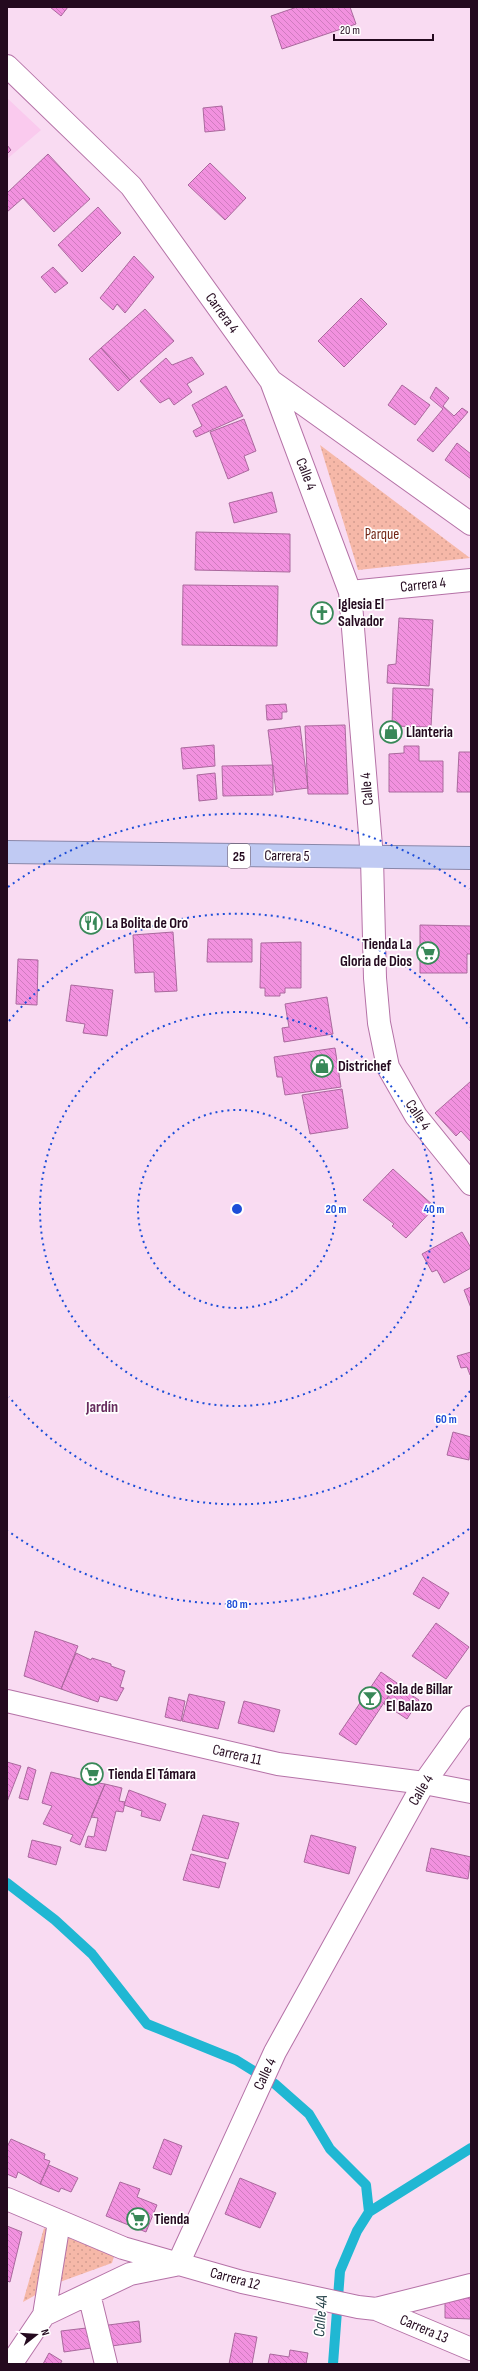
<svg xmlns="http://www.w3.org/2000/svg" width="478" height="2371" font-family="'Sofia Sans Condensed',sans-serif">
<style>
.built{fill:#facaee}
.park{fill:url(#park-dots)}
.lines{fill:none;stroke-linecap:round;stroke-linejoin:round}
.stream{stroke:#20b7d3;stroke-width:10}
.building{fill:url(#building-back-hatch);stroke:#aa689d}
.street-casing{stroke:#b572a7;stroke-width:24}
.secondary-casing{stroke:#b572a7;stroke-width:24}
.highway-casing{stroke:#8987a9;stroke-width:24}
.street{stroke:#fff;stroke-width:22}
.secondary{stroke:#fff;stroke-width:22}
.highway{stroke:#c0caf3;stroke-width:22}
.ring{fill:none;stroke:#1d4ed8;stroke-width:2;stroke-dasharray:2 4}
.labels{text-anchor:middle;dominant-baseline:central;stroke-width:3.5;stroke-linejoin:round;paint-order:stroke}
.shield{fill:#fff;stroke:#665462;stroke-width:1}
.shield-label{font-size:14px;font-weight:bold;fill:#240a1f}
.street-label{font-size:15px;fill:#240a1f;stroke:#fff}
.park-label{font-size:15px;fill:#722716;stroke:#fff}
.poi-label{font-size:15px;font-weight:bold;fill:#240a1f;stroke:#fff;text-anchor:start}
.neighbourhood-label{font-size:16px;font-weight:bold;fill:#662a5c;stroke:#fff}
.water-label{font-size:16px;font-style:italic;fill:#28454c;stroke:#fff}
.centre{fill:#1d4ed8;stroke:#fff;stroke-width:2}
.ring-label{font-size:12px;text-anchor:middle;font-weight:bold;fill:#1d4ed8;stroke:#fff;stroke-width:3.5;stroke-linejoin:round;paint-order:stroke}
</style>
<defs>
<pattern id="park-dots" width="8" height="8" patternUnits="userSpaceOnUse"><rect width="8" height="8" fill="#f6b8a8"/><path d="M2 2h.1M6 6h.1" fill="none" stroke="#d39d90" stroke-width="1.8" stroke-linecap="round"/></pattern>
<pattern id="building-back-hatch" width="6" height="6" patternUnits="userSpaceOnUse"><rect width="6" height="6" fill="#f291df"/><path d="M-1 5l2 2M0 0l6 6M5-1l2 2" fill="none" stroke="#cf7cbf"/></pattern>
</defs>
<rect width="100%" height="100%" fill="#f9dbf2"/>
<path class="built" d="M 7,98 L 41,130 L 7,159 Z"/>
<path class="park" d="M 320,445 L 470,558 L 358,570 Z
M 44,2228 L 114,2256 L 112,2263 L 57,2283 L 23,2302 Z"/>
<g class="lines">
<path class="stream" d="M 7,1883 L 55,1920 L 92,1954 L 147,2024 L 236,2060 L 275,2084 L 309,2114 L 330,2149 L 366,2185 L 369,2212
M 333,2364 L 340,2271 L 357,2231 L 369,2212 L 471,2148"/>
</g>
<path class="building" d="M 50,7 L 68,7 L 61,16 Z
M 297,7 L 350,7 L 356,24 L 282,49 L 271,16 Z
M 222,106 L 225,130 L 205,132 L 203,108 Z
M 7,145 L 11,150 L 7,154 Z
M 48,154 L 90,199 L 54,232 L 23,198 L 7,212 L 7,193 Z
M 210,163 L 246,198 L 225,220 L 188,185 Z
M 98,207 L 121,233 L 82,272 L 58,245 Z
M 134,256 L 154,277 L 125,313 L 117,304 L 113,310 L 100,298 Z
M 53,267 L 68,283 L 55,293 L 41,277 Z
M 361,298 L 387,324 L 344,367 L 318,341 Z
M 145,309 L 174,341 L 130,380 L 101,348 Z
M 101,348 L 130,380 L 118,391 L 89,359 Z
M 192,357 L 204,374 L 187,384 L 192,392 L 174,405 L 169,398 L 160,403 L 140,381 L 166,358 L 172,365 Z
M 402,385 L 430,405 L 415,425 L 388,405 Z
M 226,386 L 243,416 L 196,437 L 193,431 L 202,426 L 192,405 Z
M 436,387 L 449,398 L 443,406 L 454,416 L 462,408 L 468,412 L 433,452 L 417,440 L 443,409 L 430,398 Z
M 244,419 L 256,451 L 244,456 L 249,470 L 228,479 L 210,432 Z
M 457,443 L 471,454 L 471,479 L 445,460 Z
M 272,492 L 277,512 L 234,523 L 229,503 Z
M 196,532 L 290,534 L 290,572 L 195,570 Z
M 183,585 L 278,586 L 277,646 L 182,645 Z
M 399,618 L 433,620 L 429,686 L 387,683 L 388,665 L 396,664 Z
M 393,688 L 433,689 L 431,727 L 392,726 Z
M 286,704 L 287,712 L 282,712 L 282,719 L 267,720 L 266,705 Z
M 345,725 L 348,794 L 308,794 L 305,726 Z
M 300,726 L 308,788 L 276,792 L 268,730 Z
M 214,745 L 215,766 L 183,769 L 181,748 Z
M 404,746 L 419,746 L 419,761 L 443,761 L 443,792 L 389,792 L 389,754 L 404,753 Z
M 459,752 L 471,752 L 471,792 L 457,792 Z
M 273,765 L 273,795 L 223,796 L 222,766 Z
M 215,773 L 217,799 L 199,801 L 197,775 Z
M 420,925 L 471,926 L 471,954 L 467,954 L 467,973 L 420,973 Z
M 173,932 L 177,991 L 155,992 L 154,972 L 135,973 L 133,935 Z
M 208,939 L 252,939 L 252,962 L 207,962 Z
M 301,942 L 301,988 L 285,988 L 285,993 L 280,993 L 280,996 L 265,996 L 265,988 L 260,988 L 261,943 Z
M 18,959 L 38,960 L 37,1005 L 16,1004 Z
M 71,985 L 113,990 L 107,1036 L 83,1033 L 85,1024 L 66,1021 Z
M 327,997 L 333,1034 L 284,1042 L 282,1028 L 289,1027 L 285,1004 Z
M 335,1048 L 341,1087 L 285,1095 L 282,1077 L 277,1077 L 274,1057 Z
M 471,1081 L 471,1142 L 461,1131 L 456,1136 L 435,1113 Z
M 342,1089 L 348,1128 L 310,1134 L 302,1095 Z
M 393,1169 L 435,1207 L 406,1238 L 392,1226 L 394,1224 L 363,1200 Z
M 462,1232 L 471,1248 L 471,1268 L 444,1283 L 437,1270 L 432,1272 L 422,1254 Z
M 471,1287 L 471,1308 L 464,1290 Z
M 471,1352 L 471,1375 L 470,1375 L 467,1367 L 461,1368 L 457,1356 Z
M 453,1432 L 471,1437 L 469,1460 L 447,1455 Z
M 423,1577 L 449,1593 L 439,1609 L 413,1594 Z
M 436,1623 L 469,1647 L 446,1679 L 412,1656 Z
M 35,1631 L 78,1646 L 61,1689 L 24,1676 Z
M 76,1653 L 91,1660 L 92,1658 L 111,1664 L 111,1666 L 125,1671 L 120,1687 L 124,1688 L 117,1701 L 100,1696 L 98,1702 L 61,1689 Z
M 381,1672 L 397,1683 L 356,1745 L 339,1734 Z
M 396,1685 L 419,1700 L 407,1719 L 384,1704 Z
M 189,1694 L 225,1702 L 218,1729 L 182,1721 Z
M 169,1697 L 185,1701 L 181,1721 L 165,1717 Z
M 244,1701 L 280,1710 L 274,1732 L 238,1723 Z
M 7,1762 L 21,1766 L 7,1802 Z
M 28,1767 L 36,1770 L 28,1800 L 19,1798 Z
M 51,1772 L 88,1781 L 89,1776 L 99,1779 L 98,1783 L 105,1784 L 80,1845 L 70,1841 L 73,1835 L 43,1824 L 52,1806 L 42,1803 Z
M 105,1784 L 122,1788 L 119,1801 L 125,1802 L 123,1812 L 116,1811 L 106,1851 L 85,1847 L 88,1836 L 94,1837 L 98,1818 L 91,1817 Z
M 129,1790 L 166,1804 L 160,1821 L 141,1816 L 142,1811 L 124,1805 Z
M 203,1815 L 239,1823 L 228,1859 L 192,1850 Z
M 311,1835 L 356,1847 L 349,1874 L 304,1862 Z
M 32,1840 L 61,1847 L 56,1865 L 28,1857 Z
M 431,1848 L 471,1857 L 468,1879 L 426,1871 Z
M 191,1854 L 226,1863 L 219,1888 L 183,1880 Z
M 11,2139 L 45,2154 L 44,2159 L 50,2161 L 40,2184 L 18,2172 L 16,2178 L 7,2174 L 7,2147 Z
M 164,2139 L 182,2146 L 171,2175 L 153,2168 Z
M 49,2165 L 78,2178 L 71,2192 L 61,2188 L 59,2192 L 40,2184 Z
M 240,2178 L 276,2193 L 260,2228 L 225,2214 Z
M 120,2182 L 140,2189 L 137,2197 L 157,2205 L 146,2232 L 106,2216 Z
M 7,2226 L 22,2232 L 10,2282 L 7,2281 Z
M 445,2297 L 471,2298 L 471,2319 L 445,2318 Z
M 139,2321 L 141,2342 L 104,2347 L 101,2326 Z
M 95,2327 L 98,2347 L 64,2352 L 61,2331 Z
M 235,2333 L 257,2337 L 252,2364 L 229,2364 Z
M 290,2350 L 308,2353 L 306,2364 L 268,2364 L 270,2354 L 289,2357 Z
M 49,2353 L 62,2361 L 60,2364 L 43,2364 Z"/>
<g class="lines">
<g class="street-casing">
<path id="street" d="M 7,66 L 131,186 L 271,381 L 471,524
M 271,381 L 350,592 L 372,858 L 375,978 L 379,1023 L 388,1067 L 416,1116 L 471,1184
M 350,592 L 471,580
M 7,2199 L 123,2248 L 242,2282 L 358,2307 L 376,2309 L 471,2285
M 178,2264 L 275,2052 L 424,1783 L 471,1717
M 89,2294 L 106,2364
M 376,2309 L 471,2349
M 44,2315 L 59,2222
M 11,2364 L 44,2315 L 130,2274 L 175,2265"/>
</g>
<g class="secondary-casing">
<path id="secondary" d="M 7,1701 L 278,1764 L 424,1783 L 471,1792"/>
</g>
<g class="highway-casing">
<path id="highway" d="M 7,852 L 471,858"/>
</g>
<use href="#street" class="street"/>
<use href="#secondary" class="secondary"/>
<use href="#highway" class="highway"/>
</g>
<g class="ring">
<circle cx="237" cy="1209" r="99"/>
<circle cx="237" cy="1209" r="197"/>
<path d="M470 1391A296 296 0 0 1 9 1397M9 1021A296 296 0 0 1 470 1027"/>
<path d="M469 1529A395 395 0 0 1 8 1531M8 887A395 395 0 0 1 469 889"/>
</g>
<defs>
<g id="church-ring" transform="scale(1.15)"><circle r="9.5" fill="#fff" stroke="#388858" stroke-width="1.5"/><path d="M-1.2-6h2.4v3.5h3.3v2.4h-3.3V6h-2.4V-.1h-3.3v-2.4h3.3Z" fill="#388858"/></g>
<g id="shop-ring" transform="scale(1.15)"><circle r="9.5" fill="#fff" stroke="#388858" stroke-width="1.5"/><path d="M-5-2.5h2.3a2.7 3.5 0 0 1 5.4 0H5L5.5 6h-11ZM-1.5-2.5h3a1.5 2.3 0 0 0-3 0Z" fill="#388858"/></g>
<g id="restaurant-ring" transform="scale(1.15)"><circle r="9.5" fill="#fff" stroke="#388858" stroke-width="1.5"/><path d="M-5-6h1v4h1v-4h1v4h1v-4h1v5L-1.5 .5V6h-2V.5L-5-1ZM5-6V6H3V1.5H1.5Q1.5-4 5-6Z" fill="#388858"/></g>
<g id="supermarket-ring" transform="scale(1.15)"><circle r="9.5" fill="#fff" stroke="#388858" stroke-width="1.5"/><path d="M-6-5.5h2.5l.6 2H6L4.5 2H-2.5L-4.4-4H-6ZM-1.5 3.2a1.3 1.3 0 1 0 .1 0ZM3 3.2a1.3 1.3 0 1 0 .1 0Z" fill="#388858"/></g>
<g id="bar-ring" transform="scale(1.15)"><circle r="9.5" fill="#fff" stroke="#388858" stroke-width="1.5"/><path d="M-6-5H6L.8 .8V4.5H3.5V6h-7V4.5H-.8V.8Z" fill="#388858"/></g>
</defs>
<g fill-rule="evenodd">
<use href="#church-ring" x="322" y="613"/>
<use href="#shop-ring" x="391" y="732"/>
<use href="#restaurant-ring" x="91" y="923"/>
<use href="#supermarket-ring" x="428" y="953"/>
<use href="#shop-ring" x="322" y="1066"/>
<use href="#bar-ring" x="370" y="1698"/>
<use href="#supermarket-ring" x="92" y="1774"/>
<use href="#supermarket-ring" x="138" y="2219"/>
</g>
<g class="labels">
<rect class="shield" x="228" y="844" width="22" height="24" rx="3"/>
<g class="shield-label">
<text x="239" y="856">25</text>
</g>
<g class="street-label">
<text transform="translate(222 313) rotate(54)">Carrera 4</text>
<text transform="translate(306 474) rotate(69)">Calle 4</text>
<text transform="translate(423 585) rotate(-6)">Carrera 4</text>
<text transform="translate(367 789) rotate(-95)">Calle 4</text>
<text transform="translate(287 856) rotate(1)">Carrera 5</text>
<text transform="translate(418 1115) rotate(56)">Calle 4</text>
<text transform="translate(237 1755) rotate(13)">Carrera 11</text>
<text transform="translate(421 1790) rotate(-59)">Calle 4</text>
<text transform="translate(265 2074) rotate(-65)">Calle 4</text>
<text transform="translate(235 2279) rotate(15)">Carrera 12</text>
<text transform="translate(424 2329) rotate(23)">Carrera 13</text>
</g>
<g class="park-label">
<text x="382" y="534">Parque</text>
</g>
<g class="poi-label">
<text x="338" y="604">Iglesia El<tspan x="338" dy="17">Salvador</tspan></text>
<text x="406" y="732">Llanteria</text>
<text x="106" y="923">La Bolita de Oro</text>
<text x="412" y="944" text-anchor="end">Tienda La<tspan x="412" dy="17">Gloria de Dios</tspan></text>
<text x="338" y="1066">Districhef</text>
<text x="386" y="1689">Sala de Billar<tspan x="386" dy="17">El Balazo</tspan></text>
<text x="108" y="1774">Tienda El Támara</text>
<text x="154" y="2219">Tienda</text>
</g>
<g class="neighbourhood-label">
<text x="102" y="1407">Jardín</text>
</g>
<g class="water-label">
<text transform="translate(321 2316) rotate(-86)">Calle 4A</text>
</g>
</g>
<circle cx="237" cy="1209" r="6" class="centre"/>
<g class="ring-label">
<text x="336" y="1213">20 m</text>
<text x="434" y="1213">40 m</text>
<text x="446" y="1423">60 m</text>
<text x="237" y="1608">80 m</text>
</g>
<rect width="478" height="2371" fill="none" stroke="#240a1f" stroke-width="16"/>
<g transform="translate(36 2335) rotate(73)" stroke="#ffffff" stroke-width="3" paint-order="stroke">
<path d="M0-3L7 15L0 10L-7 15Z" fill="#240a1f"/>
<text y="-6" font-size="11" font-weight="bold" text-anchor="middle" fill="#240a1f">N</text>
</g>
<path d="M334 34v6h99v-6" fill="none" stroke="#240a1f" stroke-width="2"/>
<text x="340" y="34" font-size="12" fill="#240a1f" stroke="#ffffff" stroke-width="3" paint-order="stroke">20 m</text>
</svg>
